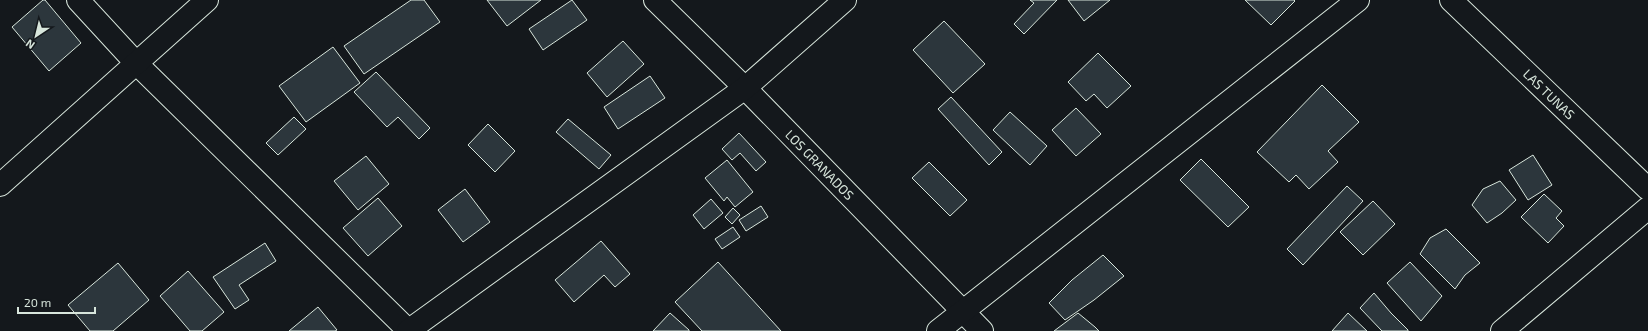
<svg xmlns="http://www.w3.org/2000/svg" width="1648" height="331" font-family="'Exo 2',sans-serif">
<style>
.building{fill:#2c363c;stroke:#d8e6dc}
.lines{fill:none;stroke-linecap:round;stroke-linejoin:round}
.street-casing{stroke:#d8e6dc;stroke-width:24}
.secondary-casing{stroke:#d8e6dc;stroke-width:24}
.street{stroke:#14181c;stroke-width:22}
.secondary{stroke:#14181c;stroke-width:22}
.labels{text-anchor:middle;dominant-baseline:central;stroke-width:3;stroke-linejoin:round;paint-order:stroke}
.street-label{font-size:13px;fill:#d8e6dc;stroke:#14181c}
</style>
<rect width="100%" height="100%" fill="#14181c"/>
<path class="building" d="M 43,0 L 45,0 L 81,43 L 49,71 L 12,27 Z
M 411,0 L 424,0 L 440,22 L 364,74 L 344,46 Z
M 487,0 L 541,0 L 507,26 Z
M 572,0 L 587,20 L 543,50 L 529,29 Z
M 1030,0 L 1057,0 L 1024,34 L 1014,24 L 1034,3 Z
M 1068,0 L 1110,0 L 1084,21 Z
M 1245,0 L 1294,0 L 1295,1 L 1271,25 Z
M 944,21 L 985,64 L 953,93 L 913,50 Z
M 623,41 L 644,64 L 607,97 L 587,73 Z
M 333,47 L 360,83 L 306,122 L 279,86 Z
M 1098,53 L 1131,86 L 1107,108 L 1094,94 L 1086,101 L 1068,82 Z
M 376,72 L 430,128 L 419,139 L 398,117 L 387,127 L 354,92 Z
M 650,76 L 665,98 L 618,129 L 604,107 Z
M 1322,85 L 1359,122 L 1328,151 L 1338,162 L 1309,189 L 1296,175 L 1289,182 L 1257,152 Z
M 951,97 L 1002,152 L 989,165 L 938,109 Z
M 1076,108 L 1101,134 L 1076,156 L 1052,130 Z
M 1010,112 L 1047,146 L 1030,165 L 993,130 Z
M 294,117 L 306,129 L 278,155 L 266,143 Z
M 568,119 L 611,155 L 599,169 L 556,132 Z
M 488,124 L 515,151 L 495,172 L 468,145 Z
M 739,133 L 766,162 L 756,171 L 740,153 L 732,160 L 722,149 Z
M 1533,155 L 1552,185 L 1528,200 L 1509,170 Z
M 366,156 L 389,184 L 358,210 L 334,181 Z
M 1201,159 L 1249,207 L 1228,227 L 1180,180 Z
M 727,160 L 753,192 L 735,207 L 727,197 L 724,201 L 705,178 Z
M 929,162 L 967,200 L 950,216 L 912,178 Z
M 1500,181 L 1516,200 L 1502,213 L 1487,223 L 1472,205 L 1483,189 Z
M 1347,186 L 1363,201 L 1303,265 L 1287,249 Z
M 465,189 L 490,222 L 463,242 L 438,210 Z
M 1544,194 L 1562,211 L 1556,218 L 1564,226 L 1548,243 L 1521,217 Z
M 378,198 L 402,226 L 368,256 L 343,228 Z
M 711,199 L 723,213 L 704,229 L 693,215 Z
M 1373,201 L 1395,224 L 1363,255 L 1340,232 Z
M 761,206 L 768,217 L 746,231 L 739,220 Z
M 733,208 L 740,215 L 732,224 L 725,217 Z
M 733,227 L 740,237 L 722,249 L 715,239 Z
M 1446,229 L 1480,263 L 1465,275 L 1455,289 L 1420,254 L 1430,238 Z
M 601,241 L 630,274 L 615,287 L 604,275 L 574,302 L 555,280 Z
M 265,243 L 276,261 L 239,285 L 249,300 L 235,309 L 213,277 Z
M 1103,255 L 1124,276 L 1094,300 L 1065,320 L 1049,303 L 1072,280 Z
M 718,262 L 781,331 L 702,331 L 675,302 Z
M 1410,262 L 1442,296 L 1421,321 L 1387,283 Z
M 118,263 L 149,300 L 113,331 L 90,331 L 68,305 Z
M 188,271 L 224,312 L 202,331 L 190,331 L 160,296 Z
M 1374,293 L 1391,313 L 1408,330 L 1408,331 L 1382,331 L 1360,308 Z
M 318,307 L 337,330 L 335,331 L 289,331 Z
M 670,313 L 689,330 L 689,331 L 653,331 Z
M 1078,313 L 1095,327 L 1099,331 L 1054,331 Z
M 1348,313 L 1367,331 L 1332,331 Z"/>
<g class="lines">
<g class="street-casing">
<g id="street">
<path d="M 78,0 L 136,63 L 409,331"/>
<path id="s1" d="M 655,0 L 745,88 L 982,331"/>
<path id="s2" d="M 1451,0 L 1648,189"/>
<path d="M 0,185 L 207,0"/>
<path d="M 938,331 L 1358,0"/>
<path d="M 1502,331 L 1648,208"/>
</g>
</g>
<g class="secondary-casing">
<path id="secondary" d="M 408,331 L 745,88 L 845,0"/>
</g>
<use href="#street" class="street"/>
<use href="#secondary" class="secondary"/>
</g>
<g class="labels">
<g class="street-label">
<text stroke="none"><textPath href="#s2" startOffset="136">LAS TUNAS</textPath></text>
<text stroke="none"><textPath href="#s1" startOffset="233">LOS GRANADOS</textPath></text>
</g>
</g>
<g transform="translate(36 36) rotate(215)" stroke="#14181c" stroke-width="3" paint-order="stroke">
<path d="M0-3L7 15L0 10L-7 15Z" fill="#d8e6dc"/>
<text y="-6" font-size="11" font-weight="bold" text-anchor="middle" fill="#d8e6dc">N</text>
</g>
<path d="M18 307v6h77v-6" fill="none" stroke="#d8e6dc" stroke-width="2"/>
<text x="24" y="307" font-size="12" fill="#d8e6dc" stroke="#14181c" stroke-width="3" paint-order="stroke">20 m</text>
</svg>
